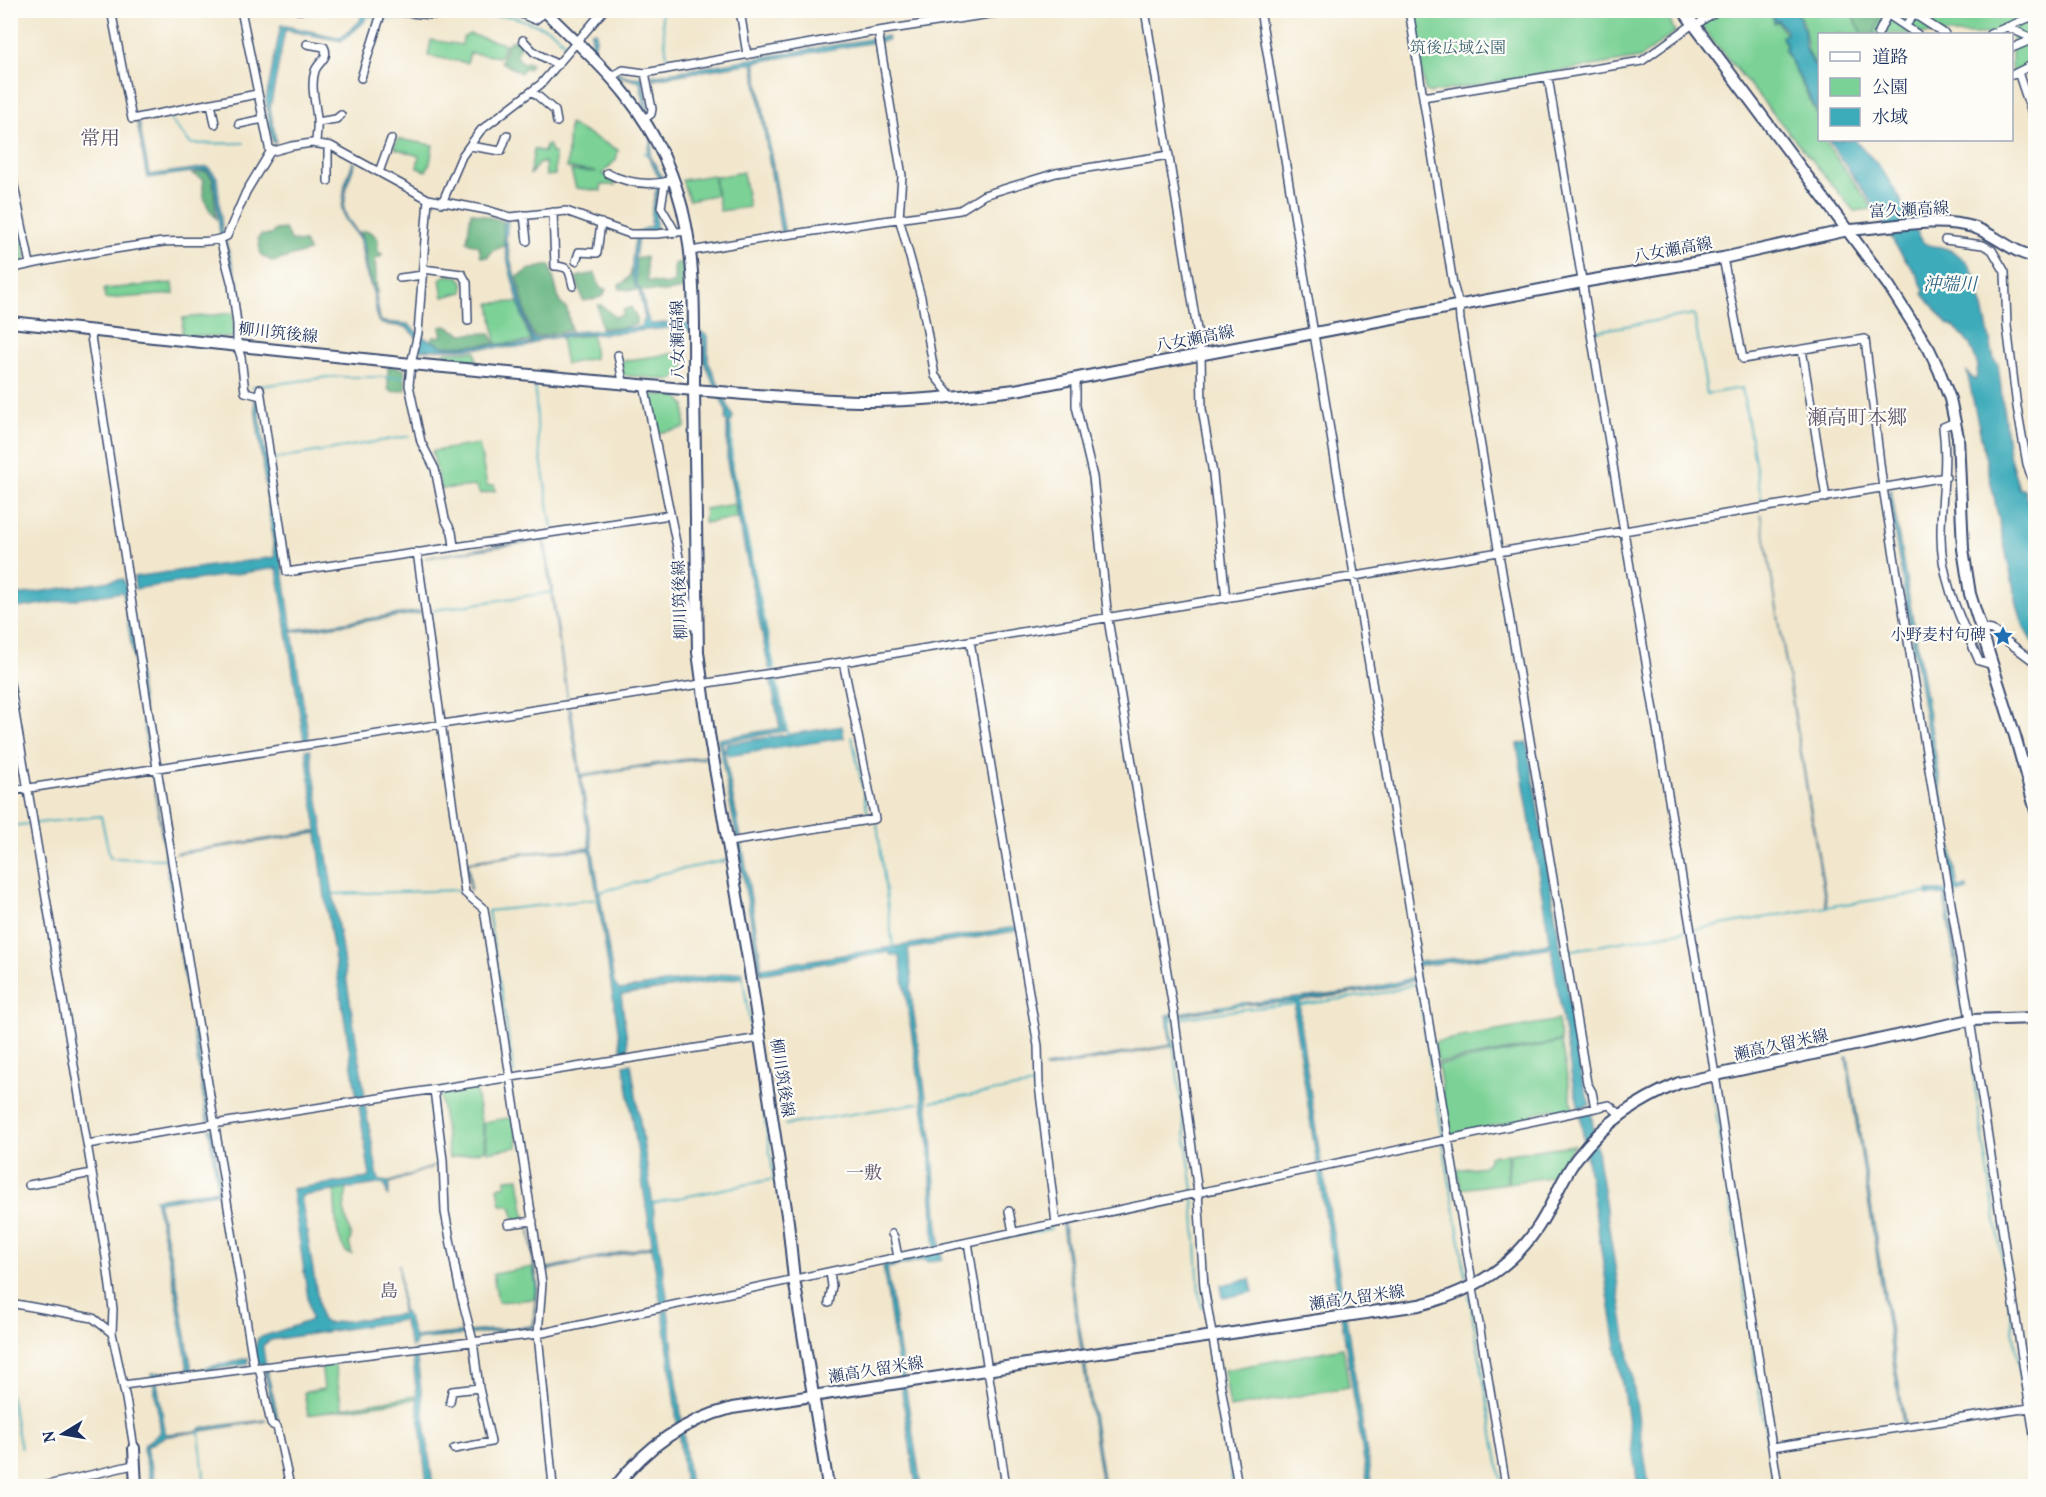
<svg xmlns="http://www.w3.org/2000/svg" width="2046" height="1497" font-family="Vollkorn,'Noto Serif JP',serif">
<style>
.green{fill:#7bd296;stroke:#4b807a;stroke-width:1.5}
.forest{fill:#64b47f;stroke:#40726e;stroke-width:1.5}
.water{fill:#3cabba;stroke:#2c6d8c;stroke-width:1.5}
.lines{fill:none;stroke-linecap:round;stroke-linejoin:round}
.stream{stroke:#3cabba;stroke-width:2}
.street-casing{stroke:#3b4b6f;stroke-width:10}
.secondary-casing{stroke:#3b4b6f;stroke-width:14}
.primary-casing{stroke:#3b4b6f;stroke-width:14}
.street{stroke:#fff;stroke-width:7}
.secondary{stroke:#fff;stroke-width:10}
.primary{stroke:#fff;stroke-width:10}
.labels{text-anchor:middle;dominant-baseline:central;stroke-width:4.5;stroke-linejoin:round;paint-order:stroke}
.park-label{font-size:16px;fill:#38606f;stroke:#fdfcf7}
.street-label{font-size:16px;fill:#1b2f5e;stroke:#fdfcf7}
.poi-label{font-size:16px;fill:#1b2f5e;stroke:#fdfcf7;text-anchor:end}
.water-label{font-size:18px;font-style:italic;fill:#286183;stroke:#fdfcf7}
.neighbourhood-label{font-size:18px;fill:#5e546b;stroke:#fdfcf7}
.quarter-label{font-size:20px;fill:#5e546b;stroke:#fdfcf7}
</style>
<rect width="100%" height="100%" fill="#fdfcf7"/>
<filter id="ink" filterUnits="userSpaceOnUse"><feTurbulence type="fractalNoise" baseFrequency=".0167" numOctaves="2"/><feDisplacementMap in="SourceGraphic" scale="12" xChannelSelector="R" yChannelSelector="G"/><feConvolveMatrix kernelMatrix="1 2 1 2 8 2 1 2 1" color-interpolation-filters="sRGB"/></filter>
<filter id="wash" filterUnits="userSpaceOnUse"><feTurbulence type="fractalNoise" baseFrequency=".008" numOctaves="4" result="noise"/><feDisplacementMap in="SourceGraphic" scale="24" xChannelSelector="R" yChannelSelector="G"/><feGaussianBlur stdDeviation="1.35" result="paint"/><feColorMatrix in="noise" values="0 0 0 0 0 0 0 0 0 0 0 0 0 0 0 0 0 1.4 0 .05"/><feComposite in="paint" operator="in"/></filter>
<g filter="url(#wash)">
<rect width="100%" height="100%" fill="#f2e7cd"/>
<path class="green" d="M 1412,11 L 1664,11 L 1670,20 L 1675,32 L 1640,58 L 1430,93 L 1425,90 Z
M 1691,11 L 1771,11 L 1774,23 L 1777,21 L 1786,35 L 1782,37 L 1786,46 L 1784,49 L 1819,118 L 1820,140 L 1824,140 L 1873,209 L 1854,211 L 1709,36 Z
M 1797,11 L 2035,11 L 2035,66 L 2012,77 L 2012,34 L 1820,34 L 1819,72 L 1808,51 L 1804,24 Z
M 469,34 L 505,44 L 500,57 L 470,53 L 467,63 L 428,56 L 431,40 L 462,45 L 463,38 Z
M 569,124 L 618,150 L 616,160 L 602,174 L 615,179 L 615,185 L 601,185 L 601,191 L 576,188 L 571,171 L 597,172 L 567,168 Z
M 398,139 L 433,145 L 430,163 L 426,171 L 417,168 L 419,156 L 394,148 Z
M 546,145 L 549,145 L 551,153 L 555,153 L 555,175 L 546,176 L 545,162 L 538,164 L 530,175 L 534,149 L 544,152 Z
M 743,172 L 749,207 L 720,211 L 714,177 Z
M 713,175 L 716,195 L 689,200 L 682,180 Z
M 10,177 L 26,256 L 25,262 L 11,265 Z
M 446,275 L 459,277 L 463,282 L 463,292 L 443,297 L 440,279 Z
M 173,283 L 174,294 L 105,299 L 104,289 Z
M 518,302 L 525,327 L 531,340 L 527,342 L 496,344 L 490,303 Z
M 233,313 L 234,336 L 232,338 L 182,335 L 183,318 Z
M 592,335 L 595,358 L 566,364 L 561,338 Z
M 475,351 L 477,365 L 443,361 L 443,356 L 446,352 Z
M 684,352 L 684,369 L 672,380 L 623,375 L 622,361 Z
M 652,394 L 677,396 L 685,405 L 685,428 L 658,433 L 650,396 Z
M 479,444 L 487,486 L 494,485 L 495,491 L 480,494 L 476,486 L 441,489 L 432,451 Z
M 734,504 L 737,518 L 704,523 L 705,509 Z
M 1558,1020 L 1561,1041 L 1438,1063 L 1434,1042 Z
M 1561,1042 L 1573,1110 L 1561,1112 L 1554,1109 L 1532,1114 L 1532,1118 L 1450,1135 L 1438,1065 Z
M 475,1086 L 486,1150 L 449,1158 L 440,1092 Z
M 514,1117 L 518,1147 L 488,1152 L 483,1122 Z
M 1574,1145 L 1556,1176 L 1508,1183 L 1509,1154 Z
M 1507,1154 L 1507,1183 L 1461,1189 L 1457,1170 L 1484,1166 L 1489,1161 L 1489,1156 Z
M 519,1178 L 525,1218 L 515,1220 L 511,1206 L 501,1205 L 498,1187 L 506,1185 L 506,1179 Z
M 347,1188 L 344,1209 L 351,1237 L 349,1243 L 352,1254 L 347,1253 C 333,1235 337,1212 334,1190 Z
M 533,1267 L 536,1286 L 534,1299 L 498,1302 L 493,1274 Z
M 1343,1348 L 1349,1387 L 1230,1408 L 1224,1370 Z
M 334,1361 L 342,1408 L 415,1396 L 415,1399 L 308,1415 L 304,1392 L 324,1389 L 321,1362 Z"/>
<path class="forest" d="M 1853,11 L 1874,11 L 1881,16 L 1874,34 L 1863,34 L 1854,19 Z
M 511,41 L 517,41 L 521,44 L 517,52 L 518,58 L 523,63 L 527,62 L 531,64 L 528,69 L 525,67 L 521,73 L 501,62 L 507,44 Z
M 206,171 L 213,179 L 216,218 C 207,208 200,194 204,180 L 192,174 Z
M 471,212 L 503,221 L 504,246 L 492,251 L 488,257 L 481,257 L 479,246 L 467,242 Z
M 285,229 L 291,241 L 304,242 L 309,251 L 273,262 L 261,255 L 258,238 L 261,235 L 271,235 L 275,230 Z
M 366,231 L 371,232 L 378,239 L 378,252 L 382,254 L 382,256 L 375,259 L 377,292 C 364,275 369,251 360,232 Z
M 646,257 L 647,281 L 666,285 L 674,282 L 674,264 L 683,261 L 684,289 L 665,292 L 620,289 L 619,285 C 630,281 632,272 632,261 L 637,258 Z
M 550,265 L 560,303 L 567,309 L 571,330 L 535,337 L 529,326 L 517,277 L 528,270 Z
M 595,273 L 600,288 L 606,289 C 604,300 593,299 583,301 L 576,277 Z
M 598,305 L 601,305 L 615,317 L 623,315 L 623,310 L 631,307 L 637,319 L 636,324 L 621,328 L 601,328 Z
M 446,326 L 462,334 L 490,333 L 495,344 L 444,346 L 430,340 L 434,337 L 442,336 L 440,327 Z
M 388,366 L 404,369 L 406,390 L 392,392 L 388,389 Z"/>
<path class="water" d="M 362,11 L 367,11 L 366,13 L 368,14 L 364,22 L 342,41 L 285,30 L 270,108 L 276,141 L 274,143 L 272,141 L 266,100 L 281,25 L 341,38 L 360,21 Z
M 1771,11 L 1796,11 L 1804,29 L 1805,47 L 1819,76 L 1819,115 L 1785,49 L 1787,46 L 1782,36 L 1786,35 L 1786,31 L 1778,20 L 1775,22 Z
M 596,31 L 596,40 L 593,51 C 606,64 622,81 642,77 L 643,81 L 653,139 L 650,155 L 662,177 L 656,202 L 656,231 L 638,236 L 635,259 L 636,285 C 647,294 642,313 651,324 L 683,322 L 708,336 L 708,361 L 733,417 L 729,426 L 730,462 L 773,669 L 769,669 L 727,462 L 727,421 L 725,419 L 727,413 L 704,361 L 703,338 L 683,327 L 677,327 L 617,333 L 572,335 L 539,340 L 526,347 L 418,350 L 421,342 L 406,327 L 382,324 L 378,321 L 373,292 L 365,270 L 360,239 L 345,219 L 342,209 L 345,184 L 353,162 L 355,163 L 346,188 L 344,209 L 347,218 L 363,240 L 366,270 L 375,291 L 380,320 L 383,322 L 408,324 L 421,336 L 444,347 L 528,344 L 532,341 C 523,319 498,241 505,221 L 508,221 L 506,239 L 510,258 L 528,327 L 534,339 L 573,332 L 640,327 L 645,319 L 639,290 C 627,281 633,246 637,232 L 651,226 L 652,207 L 659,178 L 647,154 L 651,140 L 640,82 L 610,73 L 589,52 L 592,40 L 591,32 Z
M 887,36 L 888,40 L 755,62 L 784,229 L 784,232 L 781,233 L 753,63 L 652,79 L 652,76 Z
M 137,122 L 139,122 L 149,175 L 208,167 L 217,177 L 222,229 L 238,283 L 244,327 L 241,328 L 235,280 L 220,235 L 214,178 L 207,170 L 147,178 Z
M 1828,140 L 1855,140 L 1880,167 L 1900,198 L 1903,208 L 1923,242 C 1929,246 1934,246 1941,247 C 1965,253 1973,270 1982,291 L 1978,295 L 1983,307 L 1994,360 L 1998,364 L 2009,454 L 2019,489 L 2024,489 L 2035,529 L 2035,647 L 2024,628 L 2018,608 L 1967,372 L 1974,380 L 1976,379 L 1978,366 L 1970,345 L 1955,327 L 1947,324 L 1923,294 L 1924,290 L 1917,275 L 1898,249 L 1872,203 Z
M 257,398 L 292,630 L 420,611 L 421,613 L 292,632 L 309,740 L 304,741 L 277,568 L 135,589 L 134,577 L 275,557 L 254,399 Z
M 1891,490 L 1958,888 L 1966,887 L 1968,890 L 1947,896 L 1965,1012 L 1963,1013 L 1944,895 L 1927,896 L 1926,894 L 1927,891 L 1945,891 L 1953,888 L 1888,492 Z
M 1761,513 L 1827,906 L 1826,906 Z
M 554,536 L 545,540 L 568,701 L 543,540 L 425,558 Z
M 123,579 L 126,587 L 152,766 L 150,766 L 123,592 L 11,609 L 11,596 Z
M 770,677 L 774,677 L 785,731 L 722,742 L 742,843 L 761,961 L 760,975 L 740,858 L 720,862 L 740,855 L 718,739 L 780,728 Z
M 569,708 L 571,709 L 581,775 L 705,756 L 705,758 L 581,777 L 614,983 L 619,990 L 742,971 L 743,977 L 621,995 L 629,1055 L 622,1055 L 590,850 L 531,853 L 468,863 L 471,889 L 468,889 L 470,888 L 466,864 L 467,862 L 530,852 L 590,848 Z
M 842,726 L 844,738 L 728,756 L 727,752 L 725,752 L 726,744 Z
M 1527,742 L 1582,1078 L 1590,1105 L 1579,1108 L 1572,1079 L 1551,947 L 1491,957 L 1416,966 L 1417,979 L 1389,988 L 1300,1001 L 1300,1023 L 1321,1163 L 1317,1163 L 1294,1016 L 1296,1002 L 1239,1005 L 1170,1017 L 1172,1046 L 1045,1069 L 1045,1067 L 1171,1045 L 1167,1015 C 1193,1011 1219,1006 1245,1003 C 1301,997 1359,995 1414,977 L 1412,963 L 1474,956 L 1550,943 L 1517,744 Z
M 310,749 L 365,1096 L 357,1098 L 325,897 L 317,833 L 176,854 L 176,853 L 317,831 L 306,750 Z
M 152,774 L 168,858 L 210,1121 L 207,1121 Z
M 1022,926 L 1028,929 L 908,949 L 912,982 L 910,988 L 932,1138 L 937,1218 L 942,1259 L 929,1262 L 923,1260 L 887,1268 L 921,1486 L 916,1486 L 883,1265 L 935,1253 L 929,1144 L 900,959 L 899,956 L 891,955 L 889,952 L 762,974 L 761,968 Z
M 1846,1057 L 1848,1057 L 1905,1424 L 1903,1424 Z
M 631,1063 L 668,1303 L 661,1305 L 652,1247 L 545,1271 L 544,1269 L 650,1246 L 652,1243 L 624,1065 Z
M 365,1105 L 378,1177 L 380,1181 L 390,1182 L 440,1164 L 390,1183 L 388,1197 L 385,1185 L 378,1184 L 301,1196 L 321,1319 L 326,1323 L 330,1323 L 402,1314 L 399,1264 L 403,1312 L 406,1313 L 414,1337 L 533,1326 L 536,1286 L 529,1224 L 538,1286 L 534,1328 L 415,1340 L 415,1346 L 411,1347 L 403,1320 L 271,1340 L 263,1345 C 264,1370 275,1395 278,1420 L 275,1419 L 263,1364 L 259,1364 C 253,1356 255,1347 258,1338 L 309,1321 L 311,1319 L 292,1189 L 368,1178 L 370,1176 L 359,1106 Z
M 1591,1112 L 1649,1486 L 1638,1486 L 1580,1115 Z
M 209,1129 L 212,1129 L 221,1192 L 158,1202 L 177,1284 L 192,1371 L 248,1358 L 248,1364 L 183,1374 L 156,1376 L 164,1424 L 164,1433 L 166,1434 L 199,1431 L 201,1428 L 265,1420 L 265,1421 L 164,1437 L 146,1447 C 148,1461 157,1473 152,1486 L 143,1449 L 145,1444 L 159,1433 L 160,1425 L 152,1373 L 185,1371 L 187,1370 L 187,1365 L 175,1288 L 155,1199 L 218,1190 Z
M 1323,1169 L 1372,1486 L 1368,1486 L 1318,1170 Z
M 1063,1218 L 1104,1486 L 1102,1486 L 1061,1219 Z
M 1250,1279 L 1253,1292 L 1223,1298 L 1221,1285 Z
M 668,1310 L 690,1486 L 685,1486 L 663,1311 Z
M 416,1351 L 433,1486 L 427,1486 L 412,1352 Z"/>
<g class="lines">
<path class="stream" d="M 661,10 L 668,65
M 367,16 C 385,19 419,22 438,17
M 449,17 L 511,16 L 551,30 L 569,47
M 166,115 L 191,144 L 244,143
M 644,153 L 647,154
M 1597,331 L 1694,314 L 1707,394 L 1742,388 L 1762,502
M 535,384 L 538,440 L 552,528
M 252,387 L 329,377 L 404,377
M 731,426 L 732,463 L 788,735
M 274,459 L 410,436
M 429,611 L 552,592
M 852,737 L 868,814
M 877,823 L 893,947
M 10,826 L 101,816 L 110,858 L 164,859
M 600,892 L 646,880 L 659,874 L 723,861
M 333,894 L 461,890
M 1567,951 L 1838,905 L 1926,893
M 743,979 L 752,1037
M 1300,1005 L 1389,992 L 1417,983 L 1443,1137
M 1221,1007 L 1245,1004
M 1972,1067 L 2036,1476
M 514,1073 L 488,911 L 599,899
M 1712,1085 L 1774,1486
M 931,1102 L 1034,1085 L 1051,1221
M 785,1125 L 919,1103
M 1443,1143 L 1466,1277
M 1193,1191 L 1170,1020 L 1244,1009 L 1296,1004
M 1193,1197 L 1199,1292 L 1202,1308
M 653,1203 L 774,1179 L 753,1042
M 998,1241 L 999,1239 L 1051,1229
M 1469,1295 L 1502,1486
M 1208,1341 L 1233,1486
M 10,1395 L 21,1448
M 199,1432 L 205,1486"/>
</g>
</g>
<g filter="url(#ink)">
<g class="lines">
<g class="street-casing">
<path id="street" d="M 111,10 L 132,119 L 257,94
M 241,10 L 270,152
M 298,10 L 301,10
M 379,10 L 432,15 L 476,11 L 514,11 L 535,20 L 545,12
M 740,10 L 747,55
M 1145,10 L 1201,354 L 1202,409 L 1213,474 L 1226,599
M 1260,10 L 1506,1486
M 1409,10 L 1453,284 L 1459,305 L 1460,320 L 1587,1083 L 1592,1092 L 1595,1108
M 1881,10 L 1917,34
M 1905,26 L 1913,16 L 1917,16 L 1945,34
M 1695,27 L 1704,19 L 1719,10
M 2007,27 L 2034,39
M 878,31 L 902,176 L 899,218 L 921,297 L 935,376 L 952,397
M 1878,34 L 1887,15
M 1990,34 L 2036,15
M 523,40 L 534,52 L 558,65
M 307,44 L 324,47 C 330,58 318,62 315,71 C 310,86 316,105 317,119 C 318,127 316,136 316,144
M 2012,48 L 2036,38
M 2018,72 L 2036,126
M 2012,75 L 2036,63
M 611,77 L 623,70 L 645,73 L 878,31 L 1016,10
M 1548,77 L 1715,1075 L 1778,1486
M 361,78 L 382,11
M 532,91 L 555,111 L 557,122
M 1423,97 L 1642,61 L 1693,24
M 211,103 L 215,124
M 643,120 L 651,114 L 652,109 L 645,73
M 317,122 L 336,119 L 341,115
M 239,124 L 263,119
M 470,146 L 501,151 L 507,135
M 10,166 L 30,264
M 379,172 L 391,139
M 607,173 C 628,184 651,186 674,180
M 328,181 L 328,146
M 665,183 L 661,207 L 676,233
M 428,199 L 418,333 L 411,364 L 409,385 L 421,442 L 435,469 L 445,519 L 452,532 L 454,546
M 442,203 L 462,156 L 481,130 L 541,84 L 604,10
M 553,212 L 555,266 C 571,267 569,271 573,286
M 524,215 L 527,241
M 220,239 L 232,285 L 237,324 L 237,345 L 241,357 L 245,392 L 261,396
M 1945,240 L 1983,245 L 1992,250 L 2005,272 L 2007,326 L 2017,407 L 2027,464 L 2036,491
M 691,251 L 779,236 L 960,210 L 984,195 L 1056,173 L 1169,155
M 1723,258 L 1743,359 L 1865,339 L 1883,488 L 1970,1020 L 2036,1448
M 576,261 L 579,252 L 597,253 L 601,223
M 10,269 C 61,257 111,249 163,242 C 183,240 209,245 227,236 L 246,192 L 270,152 L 292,146 L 312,143 L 331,146 L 428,199 L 487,210 L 510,217 L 566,211 L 630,234 L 656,234 L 688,231
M 423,269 L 462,274 L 467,283 L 468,321
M 400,278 L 423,275
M 90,330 L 157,768 L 254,1368
M 1802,349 L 1826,498
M 618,355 L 623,382
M 1076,379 L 1076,406 L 1093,477 L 1108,619 L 1174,1014 L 1198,1193 L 1204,1287 L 1238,1486
M 644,385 L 693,626
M 260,389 L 287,572 L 670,515
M 1955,422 L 1943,427 C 1948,467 1941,495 1941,533 C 1940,579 1961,620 1979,661 L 1993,665
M 417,552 L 465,893 L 484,909 L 542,1283 L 538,1334 L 553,1486
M 1980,628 L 1992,630 L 2036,663
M 970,641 L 1038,1046 L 1039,1085 L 1056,1223
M 10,683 L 106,1257 L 113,1309 L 112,1333
M 10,791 L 843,662 L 1946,477
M 729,842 L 875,819 L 843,662
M 434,1090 L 443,1160 L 445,1212 L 459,1287 L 473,1341 L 479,1388 L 491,1442 L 454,1449
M 87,1144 L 760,1038
M 29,1185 L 92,1173
M 1009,1211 L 1013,1232
M 508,1224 L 533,1221
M 892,1234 L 894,1237 L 898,1257
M 968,1242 L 1006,1486
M 10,1303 L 93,1318 L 112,1333 L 126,1399 L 134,1448
M 829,1303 L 832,1286 L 830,1272
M 259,1367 L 271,1424 L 277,1427 L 290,1486
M 123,1385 L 254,1368 L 538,1334 L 1576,1112 L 1609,1105 L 1620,1114
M 450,1402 L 452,1391 L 479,1388
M 1772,1447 L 2036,1407
M 43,1486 L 133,1465"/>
</g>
<g class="secondary-casing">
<path id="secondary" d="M 1848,230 C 1886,228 1936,216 1973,227 C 1995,234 2012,253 2036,257
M 10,322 L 411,364 L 694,390 L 698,652 L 709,734 L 749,965 L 788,1222 L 794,1279 L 828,1486
M 134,1448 L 136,1486"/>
</g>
<g class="primary-casing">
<path id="primary" d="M 544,10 C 571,38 602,64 626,95 C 700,190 694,276 694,390 C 749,394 804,400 859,401 C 911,402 963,396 1015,390 L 1582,282 L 1723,258 L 1848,230
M 1683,10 L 1889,286 L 1929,349 L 1939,370 L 1950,399 L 1958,437 L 1963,549 L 1970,594 L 2015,736 L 2036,811
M 616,1486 C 647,1446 683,1421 732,1408 L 1419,1305 C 1465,1294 1508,1271 1536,1230 C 1552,1208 1560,1180 1577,1158 C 1605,1122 1637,1101 1679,1083 L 1970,1020 L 2036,1018"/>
</g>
<use href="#street" class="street"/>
<use href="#secondary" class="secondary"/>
<use href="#primary" class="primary"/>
</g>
</g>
<defs>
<g id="sight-bare" transform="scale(1.62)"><path d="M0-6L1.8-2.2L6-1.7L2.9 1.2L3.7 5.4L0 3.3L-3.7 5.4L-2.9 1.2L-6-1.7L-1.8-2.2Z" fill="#1f6fb2" stroke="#fdfcf7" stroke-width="2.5" paint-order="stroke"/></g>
</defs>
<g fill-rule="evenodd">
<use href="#sight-bare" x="2003" y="636"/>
</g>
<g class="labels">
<g class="park-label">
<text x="1458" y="49">筑後広域公園</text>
</g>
<g class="street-label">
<text transform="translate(1909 211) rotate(-3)">富久瀬高線</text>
<text transform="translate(1673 251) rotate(-10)">八女瀬高線</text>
<text transform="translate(278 334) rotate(6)">柳川筑後線</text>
<text transform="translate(679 340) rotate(-91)">八女瀬高線</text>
<text transform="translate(1195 340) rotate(-11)">八女瀬高線</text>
<text transform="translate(681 600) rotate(-92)">柳川筑後線</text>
<text transform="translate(1781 1046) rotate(-12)">瀬高久留米線</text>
<text transform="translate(781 1078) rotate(81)">柳川筑後線</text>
<text transform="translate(1357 1299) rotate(-8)">瀬高久留米線</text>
<text transform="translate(876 1371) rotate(-9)">瀬高久留米線</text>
</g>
<g class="poi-label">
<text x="1986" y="636">小野麦村句碑</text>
</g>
<g class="water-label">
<text x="1950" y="285">沖端川</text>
</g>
<g class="neighbourhood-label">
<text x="864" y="1174">一敷</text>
<text x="389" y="1292">島</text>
</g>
<g class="quarter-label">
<text x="100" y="140">常用</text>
<text x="1857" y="419">瀬高町本郷</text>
</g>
</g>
<rect width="2046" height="1497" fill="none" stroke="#fdfcf7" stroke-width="36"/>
<rect x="1818" y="33" width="195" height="108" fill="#fdfcf7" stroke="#a3aaba" stroke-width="1.5"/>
<rect x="1830" y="52" width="30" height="9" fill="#ffffff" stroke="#a3aaba" stroke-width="1.5"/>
<text x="1872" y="63" font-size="18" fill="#1b2f5e">道路</text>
<rect x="1830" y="78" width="30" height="18" fill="#7bd296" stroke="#a3aaba" stroke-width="1.5"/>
<text x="1872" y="93" font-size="18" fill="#1b2f5e">公園</text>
<rect x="1830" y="108" width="30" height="18" fill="#3cabba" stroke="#a3aaba" stroke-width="1.5"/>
<text x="1872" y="123" font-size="18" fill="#1b2f5e">水域</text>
<g transform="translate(63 1434) rotate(259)" stroke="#fdfcf7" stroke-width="4.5" paint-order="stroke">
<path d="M0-4.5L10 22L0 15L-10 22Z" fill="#1b2f5e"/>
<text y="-9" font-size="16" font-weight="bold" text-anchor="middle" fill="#1b2f5e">N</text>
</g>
</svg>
